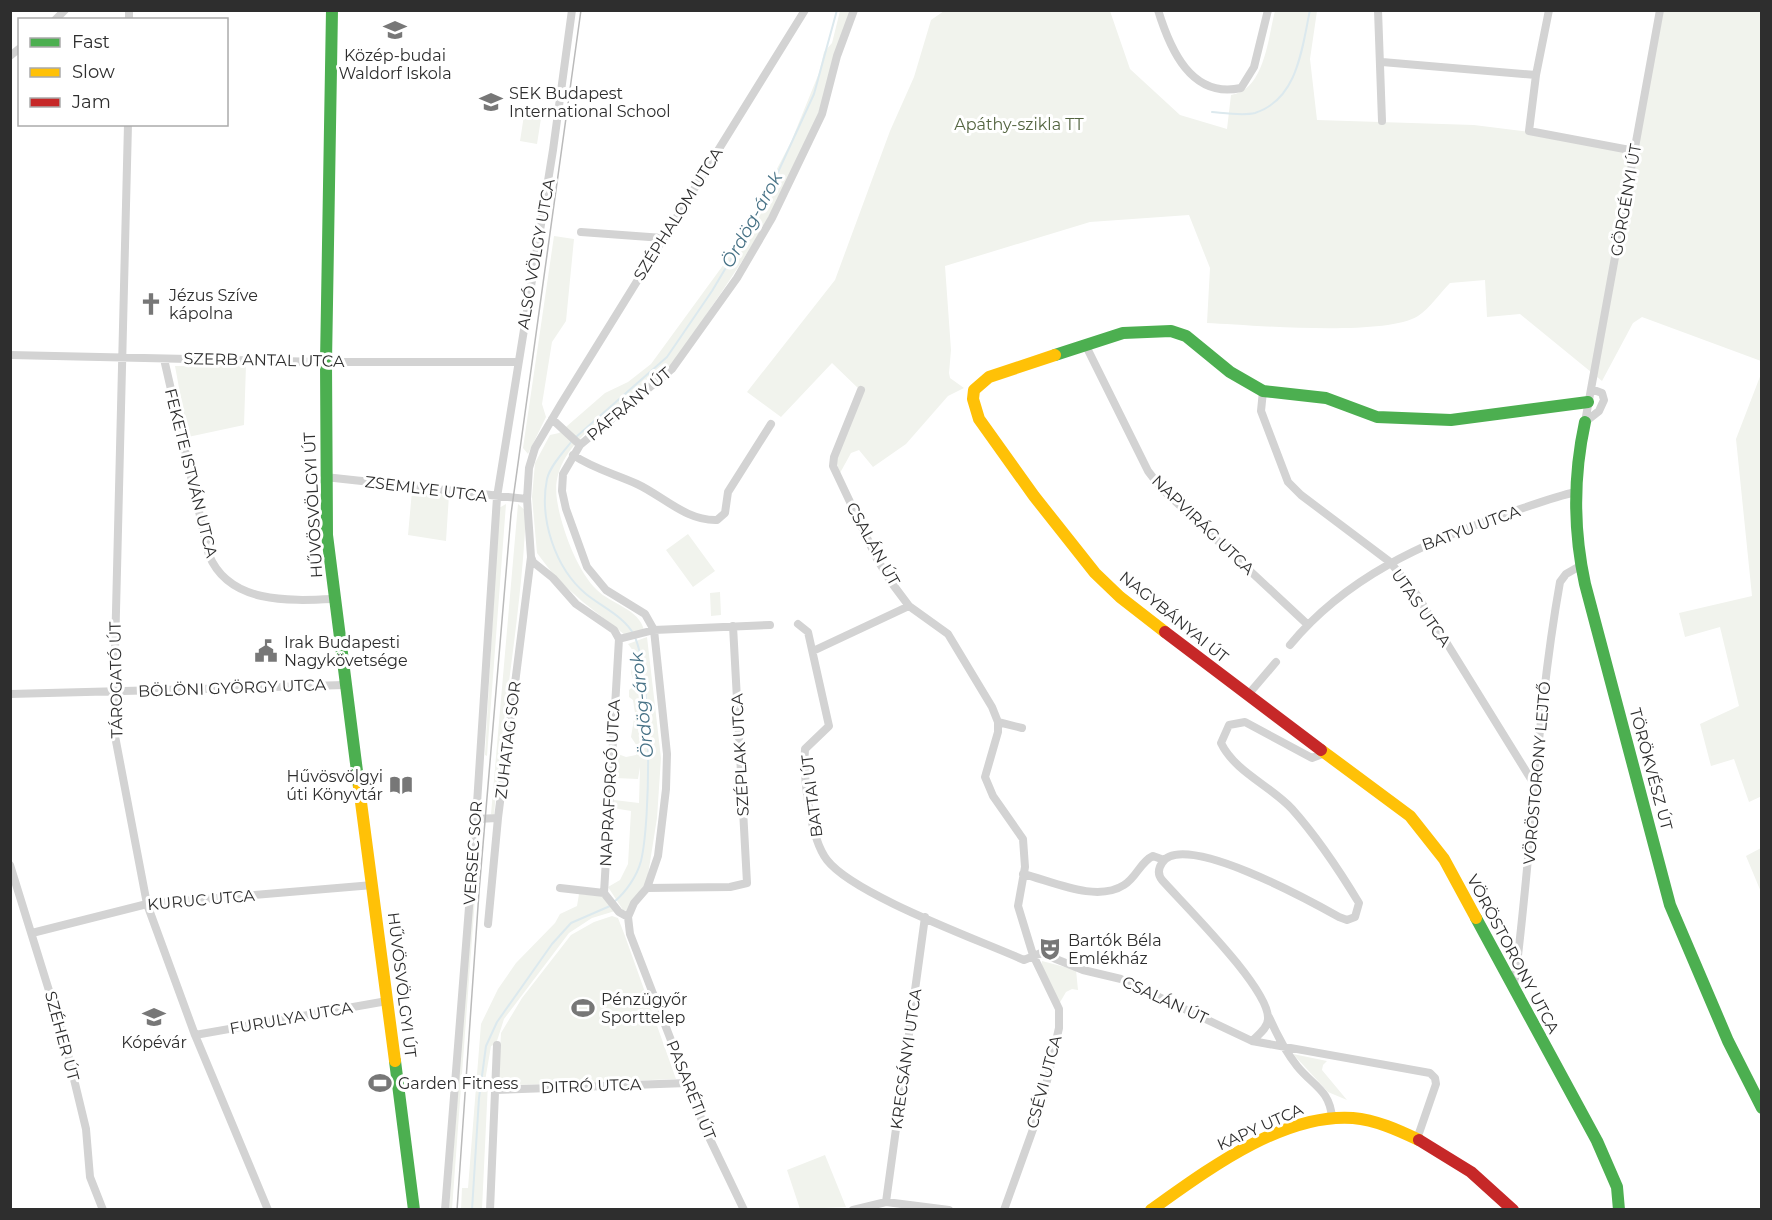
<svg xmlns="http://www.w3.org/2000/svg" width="1772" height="1220" font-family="Montserrat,sans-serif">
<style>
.green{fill:#f1f3ed}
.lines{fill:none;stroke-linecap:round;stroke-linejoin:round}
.stream{stroke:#dce9ee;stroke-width:2}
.street{stroke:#d3d3d3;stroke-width:8}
.fast{stroke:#4caf50;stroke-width:12}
.slow{stroke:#ffc107;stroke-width:12}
.jam{stroke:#c62828;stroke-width:12}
.tram{stroke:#bababa;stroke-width:1.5}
.labels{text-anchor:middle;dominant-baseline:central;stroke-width:6;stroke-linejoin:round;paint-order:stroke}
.poi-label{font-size:16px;fill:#2e2e2e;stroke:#fff;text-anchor:start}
.park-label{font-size:16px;fill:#546541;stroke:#fff}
.street-label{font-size:16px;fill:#2e2e2e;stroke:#fff}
.water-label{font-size:18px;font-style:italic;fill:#477286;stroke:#fff}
</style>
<rect width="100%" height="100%" fill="#fff"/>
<path class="green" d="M 840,11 L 851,11 C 840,45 833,82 819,115 C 791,183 752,249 710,309 C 698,327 687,349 672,365 C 636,402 547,437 557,500 C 561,527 577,571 597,590 C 611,604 639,609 644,630 L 625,635 L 583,602 L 556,578 L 537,553 L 532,497 L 535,463 L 550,435 L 559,433 L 605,393 L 628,382 L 651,364 L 724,264 L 748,224 L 791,142 L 819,73 L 824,52 L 832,43 Z
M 944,11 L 1110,11 L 1130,69 L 1180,115 L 1227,129 L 1231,95 C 1265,90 1268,37 1275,11 L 1317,11 L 1310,59 L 1317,120 L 1474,125 L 1529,132 L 1635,151 L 1660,11 L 1761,11 L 1761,361 L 1642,317 L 1633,323 L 1602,381 L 1520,314 L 1487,317 L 1485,280 L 1450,283 C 1440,293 1430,308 1418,316 C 1384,337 1251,325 1207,323 L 1210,268 L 1189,215 L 1090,222 L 945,266 L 951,350 L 949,373 L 950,378 L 964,388 L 948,396 L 906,444 L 873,467 L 859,450 L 851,453 L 840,473 L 836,461 L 861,391 L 832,363 L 781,417 L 747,392 L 835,280 L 890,131 L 914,77 L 931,20 Z
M 525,109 L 542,112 L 537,144 L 520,141 Z
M 554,236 L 574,239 L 566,321 L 552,342 L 542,404 L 546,417 L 528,454 L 523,448 Z
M 246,365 L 244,425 L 188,437 L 175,366 Z
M 1761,374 L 1762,796 L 1749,802 L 1734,759 L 1711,766 L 1700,724 L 1739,706 L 1720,627 L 1685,637 L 1679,613 L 1752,596 L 1736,439 Z
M 412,491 L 449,495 L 446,541 L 408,535 Z
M 506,504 L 487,756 L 485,755 L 499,508 Z
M 518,504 L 526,511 C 522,612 502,713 494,815 L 491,814 Z
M 688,534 L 715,571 L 693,587 L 666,550 Z
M 720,592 L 721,615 L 711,616 L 710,593 Z
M 647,637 L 661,758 L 657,818 L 647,881 L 627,911 L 623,910 L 608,887 L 620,880 L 628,864 L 631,811 L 613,808 L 614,800 L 639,803 L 640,767 L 638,779 L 615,778 L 612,760 L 618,754 L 626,757 L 636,755 L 637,746 L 631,737 L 635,713 L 633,700 L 629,697 L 629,690 L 635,685 L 631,673 L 634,652 L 628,644 Z
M 1761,848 L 1761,892 L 1746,856 Z
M 474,871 L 477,871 L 452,1209 L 449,1210 Z
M 579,894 L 603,895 L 615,911 L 592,918 L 569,933 L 504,1019 L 496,1044 L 491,1046 L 485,1081 L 488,1083 L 482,1209 L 461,1210 L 462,1188 L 468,1188 L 481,1024 L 498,989 L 516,963 L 555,923 L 560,914 L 577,906 Z
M 612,916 L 618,918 L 625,936 L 676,1079 L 498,1086 L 501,1033 L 522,998 L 571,935 L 594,922 Z
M 1042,961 L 1076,970 L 1078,990 L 1072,989 L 1066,992 L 1059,1004 L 1041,967 Z
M 1293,1054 L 1327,1061 L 1323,1065 L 1322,1070 L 1347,1100 L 1328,1092 Z
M 825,1155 L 846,1207 L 800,1209 L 787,1170 Z"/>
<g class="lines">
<path class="stream" d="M 1212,112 C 1224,113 1243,116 1255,113 C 1298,99 1302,48 1310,10
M 576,437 L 667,357 L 712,291 L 761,209 L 814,94 L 837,10
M 572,441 C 564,451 550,466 547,479 C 539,519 555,568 586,594 C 602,607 625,617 634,635 C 652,673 651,819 641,861 C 637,876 626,892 614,902
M 472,1210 L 479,1098 L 486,1046 L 497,1022 L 552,944 L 571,923 L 610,906"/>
<path class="street" d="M 129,10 L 129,20
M 1158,10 C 1170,49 1191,99 1241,88 L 1254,67 L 1268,10
M 1378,10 L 1382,121
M 1549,10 L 1536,75 L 1529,131 L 1635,151
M 55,20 L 65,10
M 10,56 L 20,48
M 1382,62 L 1536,75
M 128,124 L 114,692 L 115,736 L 147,904 L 195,1035 L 268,1210
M 581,232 L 663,238
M 1086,346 L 1148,471 L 1161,488 L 1307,624
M 10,355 L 326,362 L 517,362
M 164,359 L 209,555 C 229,604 289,601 334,599
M 861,390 L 834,457 L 833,466 L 877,559 L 891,582 L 909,606 L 948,634 L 992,707 L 998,722 L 998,732 L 985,777 L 993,796 L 1023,839 L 1025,867 L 1018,906 L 1033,955 L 1059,1009 L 1059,1028 L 1041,1107 L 1004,1210
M 1263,391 L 1261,411 L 1288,482 L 1301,495 L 1390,562 L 1417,595 L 1534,784
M 552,419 L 580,445
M 1585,422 L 1660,10
M 1585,422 L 1599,411 L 1604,400 L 1602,393 L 1591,389
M 573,455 C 594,469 615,474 637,484 C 663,496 686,521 717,520 L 725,513 L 728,492 L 771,424
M 325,477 L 527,499
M 531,557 L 533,562 L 553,578 L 576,604 L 614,630 L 619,639
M 798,624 L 808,632 L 829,726 L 805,749 C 803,777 810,838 827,860 C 854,895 979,940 1024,960 L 1041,953 L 1083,970 L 1121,979 L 1252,1041 L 1430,1073 L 1435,1078 L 1436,1084 L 1417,1139
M 619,639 L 604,893 L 619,912 L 628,917
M 619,639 L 654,630 L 770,625
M 1290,645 C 1346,577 1425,542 1506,514 C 1530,506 1553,497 1576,492
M 813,651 L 909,606
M 10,694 L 345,685
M 1247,696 L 1276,662
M 998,722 L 1022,728
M 476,819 L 498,818
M 10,865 L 65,1042 L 86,1129 L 90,1177 L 103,1210
M 1023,874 C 1052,881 1096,903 1124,885 C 1137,877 1140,862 1153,856 L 1164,860
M 560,888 L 604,893
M 647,888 L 730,887 L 747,883 L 733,626
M 488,924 L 498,818 L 531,557 L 527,499 L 529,468 L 535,448 L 561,404 L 805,10
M 32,933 L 147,904 L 373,885
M 1514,988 C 1532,853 1536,716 1560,582 L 1566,574 L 1580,566
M 1269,1017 C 1277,1035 1285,1051 1297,1066 C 1313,1086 1330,1090 1332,1118
M 195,1035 L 387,1001
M 1252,1041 C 1258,1035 1268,1028 1268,1019 C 1270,989 1184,905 1162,880 C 1158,875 1158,869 1162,863 C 1181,829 1314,903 1339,917 L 1347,920 L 1355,917 L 1359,903 C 1339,870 1318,838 1292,809 C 1271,786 1235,772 1221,743 L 1229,725 L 1245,722 L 1312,758 L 1325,753
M 496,1090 L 687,1083
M 886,1202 L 925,917
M 445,1210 L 476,819 L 497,497 L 553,150 L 572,10
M 490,1210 L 497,1045
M 744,1210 L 706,1131 L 630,934 L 628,917 L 634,903 L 647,888 L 658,856 L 666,789 L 667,754 L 654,630 L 645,614 L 606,590 L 587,567 L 566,509 L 562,491 L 563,474 L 580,445 L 672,369 L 737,278 L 772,218 L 822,114 L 837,56 L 854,10
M 853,1210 L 886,1202 L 949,1210"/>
<path class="fast" d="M 332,10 L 326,362 L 327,535 L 359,787
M 1055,355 L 1123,333 L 1171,331 L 1186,336 L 1230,372 L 1263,391 L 1326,398 L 1377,417 L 1451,420 L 1588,402
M 1585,422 C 1573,477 1573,529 1585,584 L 1670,905 L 1728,1041 L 1762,1108
M 1476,918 L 1597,1141 L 1617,1187 L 1619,1210
M 395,1061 L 414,1210"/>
<path class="slow" d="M 1055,355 L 989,377 L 974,390 L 973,399 L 979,419 L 1034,496 L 1095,573 L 1120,597 L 1165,632
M 1321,750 L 1410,816 L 1444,859 L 1476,918
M 359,787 L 395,1061
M 1151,1210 C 1206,1171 1282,1113 1353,1118 C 1376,1120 1398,1130 1419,1140"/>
<path class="jam" d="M 1165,632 L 1321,750
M 1419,1140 L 1471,1172 L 1513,1210"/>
<path class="tram" d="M 457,1210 L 479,892 L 511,514 L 581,10"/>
</g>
<defs>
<g id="school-bare" transform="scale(1.8)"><path d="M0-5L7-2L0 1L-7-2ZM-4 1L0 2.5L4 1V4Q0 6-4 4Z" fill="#777" stroke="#fff" stroke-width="2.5" paint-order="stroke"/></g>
<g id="church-bare" transform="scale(1.8)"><path d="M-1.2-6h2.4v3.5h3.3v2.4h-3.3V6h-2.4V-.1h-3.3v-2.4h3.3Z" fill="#777" stroke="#fff" stroke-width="2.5" paint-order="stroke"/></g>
<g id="civic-bare" transform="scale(1.8)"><path d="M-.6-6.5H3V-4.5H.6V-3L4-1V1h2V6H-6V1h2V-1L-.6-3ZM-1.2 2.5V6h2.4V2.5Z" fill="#777" stroke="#fff" stroke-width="2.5" paint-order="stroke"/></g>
<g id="library-bare" transform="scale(1.8)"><path d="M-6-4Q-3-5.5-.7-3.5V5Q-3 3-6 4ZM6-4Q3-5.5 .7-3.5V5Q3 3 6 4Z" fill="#777" stroke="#fff" stroke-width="2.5" paint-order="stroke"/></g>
<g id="theatre-bare" transform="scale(1.8)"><path d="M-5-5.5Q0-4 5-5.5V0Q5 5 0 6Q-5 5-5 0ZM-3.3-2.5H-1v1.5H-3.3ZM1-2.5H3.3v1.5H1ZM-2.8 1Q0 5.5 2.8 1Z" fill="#777" stroke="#fff" stroke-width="2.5" paint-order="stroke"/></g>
<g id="stadium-bare" transform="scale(1.8)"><path d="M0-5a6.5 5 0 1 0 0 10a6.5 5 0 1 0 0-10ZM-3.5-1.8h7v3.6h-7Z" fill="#777" stroke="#fff" stroke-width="2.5" paint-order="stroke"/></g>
</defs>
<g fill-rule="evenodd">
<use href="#school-bare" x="395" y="30"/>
<use href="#school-bare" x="491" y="102"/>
<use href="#church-bare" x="151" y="304"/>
<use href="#civic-bare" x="266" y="651"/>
<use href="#library-bare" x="401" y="785"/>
<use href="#theatre-bare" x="1050" y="949"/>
<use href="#stadium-bare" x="583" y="1008"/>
<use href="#school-bare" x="154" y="1017"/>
<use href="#stadium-bare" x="380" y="1083"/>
</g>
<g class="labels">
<g class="poi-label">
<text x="395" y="55" text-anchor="middle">Közép-budai<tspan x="395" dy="18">Waldorf Iskola</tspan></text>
<text x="509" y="93">SEK Budapest<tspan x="509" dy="18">International School</tspan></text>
<text x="169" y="295">Jézus Szíve<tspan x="169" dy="18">kápolna</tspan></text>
<text x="284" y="642">Irak Budapesti<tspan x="284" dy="18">Nagykövetsége</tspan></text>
<text x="383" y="776" text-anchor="end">Hűvösvölgyi<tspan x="383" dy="18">úti Könyvtár</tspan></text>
<text x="1068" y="940">Bartók Béla<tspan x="1068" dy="18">Emlékház</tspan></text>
<text x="601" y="999">Pénzügyőr<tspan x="601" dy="18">Sporttelep</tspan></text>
<text x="154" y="1042" text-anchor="middle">Kópévár</text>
<text x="398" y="1083">Garden Fitness</text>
</g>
<g class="park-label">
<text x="1019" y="124">Apáthy-szikla TT</text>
</g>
<g class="street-label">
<text transform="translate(1626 200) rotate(-80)">GÖRGÉNYI ÚT</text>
<text transform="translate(678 214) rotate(-58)">SZÉPHALOM UTCA</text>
<text transform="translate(536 254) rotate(-80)">ALSÓ VÖLGY UTCA</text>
<text transform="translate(264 360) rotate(1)">SZERB ANTAL UTCA</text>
<text transform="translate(629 404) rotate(-40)">PÁFRÁNY ÚT</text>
<text transform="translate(191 473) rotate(76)">FEKETE ISTVÁN UTCA</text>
<text transform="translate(426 489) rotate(7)">ZSEMLYE UTCA</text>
<text transform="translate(313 505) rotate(-93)">HŰVÖSVÖLGYI ÚT</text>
<text transform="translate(1203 525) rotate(44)">NAPVIRÁG UTCA</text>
<text transform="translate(1471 528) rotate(-20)">BATYU UTCA</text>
<text transform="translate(873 544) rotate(61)">CSALÁN ÚT</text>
<text transform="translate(1421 608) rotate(55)">UTAS UTCA</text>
<text transform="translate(1174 617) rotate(39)">NAGYBÁNYAI ÚT</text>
<text transform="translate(116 680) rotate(-91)">TÁROGATÓ ÚT</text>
<text transform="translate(232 688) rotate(-2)">BÖLÖNI GYÖRGY UTCA</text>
<text transform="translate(508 740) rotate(-83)">ZUHATAG SOR</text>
<text transform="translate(740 755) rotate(-93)">SZÉPLAK UTCA</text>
<text transform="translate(1651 769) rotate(75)">TÖRÖKVÉSZ ÚT</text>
<text transform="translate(1537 773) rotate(-85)">VÖRÖSTORONY LEJTŐ</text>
<text transform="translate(610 783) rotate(-87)">NAPRAFORGÓ UTCA</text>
<text transform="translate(812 796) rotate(-97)">BATTAI ÚT</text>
<text transform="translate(473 853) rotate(-86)">VERSEC SOR</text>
<text transform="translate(201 900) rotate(-5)">KURUC UTCA</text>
<text transform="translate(1513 954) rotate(62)">VÖRÖSTORONY UTCA</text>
<text transform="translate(402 985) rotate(83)">HŰVÖSVÖLGYI ÚT</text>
<text transform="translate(1165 1000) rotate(25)">CSALÁN ÚT</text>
<text transform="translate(291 1018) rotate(-10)">FURULYA UTCA</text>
<text transform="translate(62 1036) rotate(75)">SZÉHER ÚT</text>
<text transform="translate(906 1059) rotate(-82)">KRECSÁNYI UTCA</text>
<text transform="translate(1044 1082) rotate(-75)">CSÉVI UTCA</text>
<text transform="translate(591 1086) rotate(-2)">DITRÓ UTCA</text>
<text transform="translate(691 1090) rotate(68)">PASARÉTI ÚT</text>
<text transform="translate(1260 1127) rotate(-24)">KAPY UTCA</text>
</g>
<g class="water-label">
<text transform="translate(752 220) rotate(-61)">Ördög-árok</text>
<text transform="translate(642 705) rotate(-96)">Ördög-árok</text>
</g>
</g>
<rect width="1772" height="1220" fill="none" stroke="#2e2e2e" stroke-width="24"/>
<rect x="18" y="18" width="210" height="108" fill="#ffffff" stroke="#ababab" stroke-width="1.5"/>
<rect x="30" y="38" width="30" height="9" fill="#4caf50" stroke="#ababab" stroke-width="1.5"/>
<text x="72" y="48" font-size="18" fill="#2e2e2e">Fast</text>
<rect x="30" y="68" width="30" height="9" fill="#ffc107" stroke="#ababab" stroke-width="1.5"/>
<text x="72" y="78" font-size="18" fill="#2e2e2e">Slow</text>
<rect x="30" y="98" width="30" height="9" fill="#c62828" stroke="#ababab" stroke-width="1.5"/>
<text x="72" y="108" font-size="18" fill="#2e2e2e">Jam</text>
</svg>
